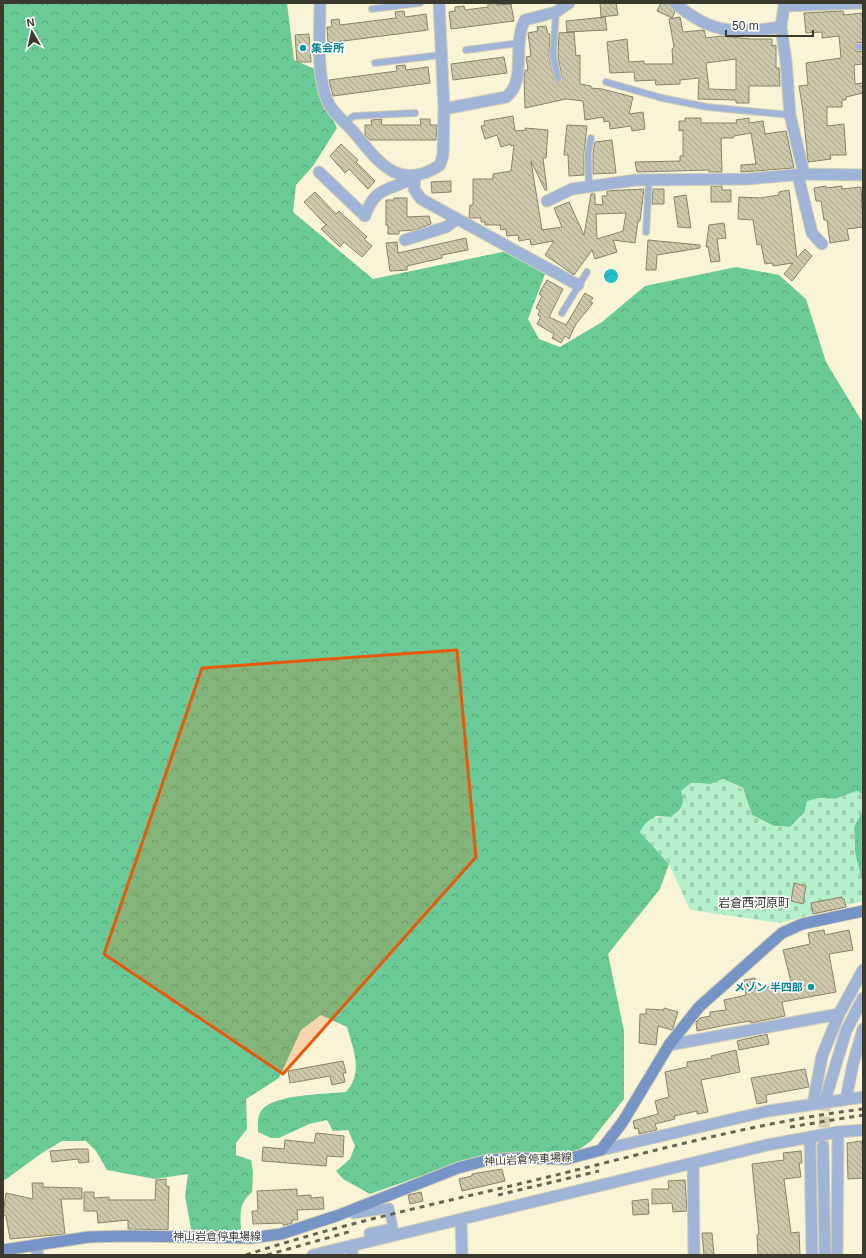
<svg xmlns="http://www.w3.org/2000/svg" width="866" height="1258" font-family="Arial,'Noto Sans JP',sans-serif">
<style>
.forest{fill:url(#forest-crowns)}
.cemetery{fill:url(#cemetery-stones)}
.water{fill:url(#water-waves)}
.building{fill:url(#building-back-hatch);stroke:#888368;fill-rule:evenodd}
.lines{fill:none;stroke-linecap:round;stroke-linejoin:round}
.tertiary-tunnel{stroke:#d4cfb5;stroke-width:11;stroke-dasharray:11 5.5;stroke-linecap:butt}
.service-casing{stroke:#d4cfb5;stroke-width:8}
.pedestrian-casing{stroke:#d4cfb5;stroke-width:11}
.minor-casing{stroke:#d4cfb5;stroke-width:13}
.tertiary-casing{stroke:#d4cfb5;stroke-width:13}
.secondary-casing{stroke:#d4cfb5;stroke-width:13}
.service{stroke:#9fb4d6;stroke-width:6}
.pedestrian{stroke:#9fb4d6;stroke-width:9}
.minor{stroke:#9fb4d6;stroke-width:11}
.tertiary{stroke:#9fb4d6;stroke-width:11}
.secondary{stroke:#7694c5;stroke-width:11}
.rail{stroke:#676454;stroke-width:3;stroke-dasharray:5 5;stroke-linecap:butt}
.marked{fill:#e8590c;fill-opacity:0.2;stroke:#e8590c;stroke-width:3;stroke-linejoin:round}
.culture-dot{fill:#0f9aa8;stroke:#fff;stroke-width:1.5}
.labels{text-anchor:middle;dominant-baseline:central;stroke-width:3;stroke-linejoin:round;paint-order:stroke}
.culture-label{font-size:11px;font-weight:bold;fill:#0d838f;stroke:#fff;text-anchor:start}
.street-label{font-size:11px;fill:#3b392d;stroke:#fff}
.neighbourhood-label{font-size:12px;fill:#3b392d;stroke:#fff}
</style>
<defs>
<pattern id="forest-crowns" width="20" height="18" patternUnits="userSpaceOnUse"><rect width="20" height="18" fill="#6bcb96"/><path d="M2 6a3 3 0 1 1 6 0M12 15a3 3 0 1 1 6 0" fill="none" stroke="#59a67b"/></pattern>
<pattern id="cemetery-stones" width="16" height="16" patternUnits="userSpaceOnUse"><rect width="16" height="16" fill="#b5f0cc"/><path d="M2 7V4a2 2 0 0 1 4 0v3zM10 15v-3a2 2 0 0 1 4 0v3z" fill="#9dcfb0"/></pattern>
<pattern id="water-waves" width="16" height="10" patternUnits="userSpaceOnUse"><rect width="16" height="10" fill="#25c0ca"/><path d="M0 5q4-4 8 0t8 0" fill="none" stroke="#219da4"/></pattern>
<pattern id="building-back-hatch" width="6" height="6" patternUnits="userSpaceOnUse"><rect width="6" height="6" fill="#cec8ab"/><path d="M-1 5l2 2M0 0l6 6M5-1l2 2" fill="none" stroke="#a8a38c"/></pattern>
</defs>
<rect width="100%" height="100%" fill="#faf4d7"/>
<path class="forest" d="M 3,3 L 287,3 L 294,60 L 317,70 L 325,103 L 337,128 L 313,166 L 296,185 L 293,212 L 373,279 L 507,251 L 545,274 L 528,319 L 539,339 L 560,347 L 602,322 L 645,286 L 736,267 L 779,275 L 806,299 L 826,362 L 863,423 L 863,795 L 857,791 L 835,799 L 819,798 L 790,827 L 774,826 L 752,815 L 743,788 L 723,779 L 711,784 L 691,783 L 680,810 L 671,817 L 656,816 L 640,832 L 669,864 L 660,889 L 608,954 L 624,1031 L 624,1099 L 591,1141 L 577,1151 L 560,1154 L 505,1154 L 471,1158 L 370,1194 L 343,1179 L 336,1171 L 350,1159 L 355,1146 L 348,1130 L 333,1131 L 327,1120 L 309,1124 L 279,1138 L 271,1138 L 258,1132 C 258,1124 257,1117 261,1111 C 271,1094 328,1094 346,1092 C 364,1071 353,1050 347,1027 L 321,1015 L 301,1030 L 279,1078 L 246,1099 L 247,1129 L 236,1143 L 236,1155 L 251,1160 L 253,1172 L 252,1192 C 239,1203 240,1214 241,1229 C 221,1236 210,1235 191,1229 L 185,1196 L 188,1174 L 155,1179 L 107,1170 L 96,1151 L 86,1141 L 62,1141 L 42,1153 L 5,1180 L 3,1178 Z
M 863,810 L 863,886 L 855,852 L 854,827 Z"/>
<path class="cemetery" d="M 723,779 L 743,789 L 752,815 L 774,826 L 790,827 L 804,814 L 807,801 L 819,798 L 835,799 L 857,791 L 863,795 L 863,810 L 854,827 L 855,852 L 863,886 L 863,901 L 780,923 L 690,910 L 669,864 L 640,832 C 647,817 656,816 671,817 C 683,808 685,805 681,791 L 691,783 L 711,784 Z"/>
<path class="water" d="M604 276a7 7 0 1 1 14 0a7 7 0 1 1-14 0Z"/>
<path class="building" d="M 488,3 L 496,3 L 497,5 L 511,4 L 514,21 L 451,29 L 449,12 L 455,11 L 455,7 L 464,6 L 465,10 L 488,7 Z
M 600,3 L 616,3 L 618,15 L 601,17 Z
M 661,3 L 668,3 L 675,12 L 672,18 L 657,11 Z
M 404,11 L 405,17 L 426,14 L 428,30 L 328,43 L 327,27 L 332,27 L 331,20 L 339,19 L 340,25 L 396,18 L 395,12 Z
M 843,11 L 844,15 L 862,13 L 863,42 L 856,43 L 854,47 L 856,51 L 863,52 L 863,64 L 854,65 L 855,84 L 863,83 L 863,93 L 846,97 L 846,100 L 842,100 L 842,107 L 827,107 L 827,126 L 844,124 L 846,155 L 830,155 L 831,159 L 808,162 L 803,111 L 799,86 L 808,85 L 806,63 L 841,58 L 839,36 L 822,38 L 822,32 L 806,33 L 804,13 Z
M 605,17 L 607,30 L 567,32 L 566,21 Z
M 680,17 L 683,32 L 704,30 L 706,38 L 722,36 L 750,39 L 772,39 L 772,46 L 776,45 L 776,68 L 779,68 L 780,86 L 749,86 L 749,103 L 736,103 L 736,100 L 698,99 L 699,78 L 680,80 L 680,84 L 656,85 L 655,80 L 635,81 L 634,72 L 610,73 L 607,42 L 627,39 L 629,62 L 644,61 L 644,64 L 673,64 L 672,49 L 674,47 L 669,19 ZM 736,59 L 736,90 L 709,89 L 706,63 Z
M 546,26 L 548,34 L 550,34 L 549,57 L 555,81 L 559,82 L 562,79 L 558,56 L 559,33 L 574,32 L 576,56 L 580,55 L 580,84 L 591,86 L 591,88 L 602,89 L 633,97 L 629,114 L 643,112 L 645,129 L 632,131 L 631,126 L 610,129 L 609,121 L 604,122 L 603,117 L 585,120 L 583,101 L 566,99 L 525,108 L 524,78 L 525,70 L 528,70 L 526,57 L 531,56 L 528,33 L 538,31 L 537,27 Z
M 309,34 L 311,62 L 297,62 L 295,35 Z
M 504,57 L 507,73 L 453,80 L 451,64 Z
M 405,65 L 406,70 L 428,67 L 430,83 L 333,96 L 329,80 L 397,71 L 396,66 Z
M 513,116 L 515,131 L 526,130 L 525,128 L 548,130 L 546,158 L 543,158 L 547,190 L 545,190 L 531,161 L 542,230 L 562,227 L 554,208 L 569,202 L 584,235 L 591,194 L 595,194 L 595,204 L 603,205 L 602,196 L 607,196 L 607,191 L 644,189 L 640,221 L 638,221 L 635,243 L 613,240 L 617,252 L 595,259 L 592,250 L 574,275 L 545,255 L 554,241 L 531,245 L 530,239 L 519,241 L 518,235 L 507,236 L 506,229 L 501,230 L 500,225 L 485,225 L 485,222 L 481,222 L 481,218 L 469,218 L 470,205 L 473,205 L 473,179 L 493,179 L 493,174 L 511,171 L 514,145 L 511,146 L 511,144 L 501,147 L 497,135 L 485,139 L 481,126 L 485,125 L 484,121 ZM 626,213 L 623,231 L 597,239 L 596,214 Z
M 685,118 L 701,118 L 701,123 L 737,123 L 736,120 L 749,118 L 749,123 L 763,121 L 765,134 L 786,131 L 794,168 L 741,172 L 741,165 L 756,164 L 751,133 L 734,136 L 733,138 L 721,138 L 722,172 L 709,172 L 709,170 L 637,172 L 635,162 L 680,161 L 680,156 L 683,156 L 683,130 L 679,131 L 679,121 L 685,121 Z
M 382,119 L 381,125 L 421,125 L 420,119 L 430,119 L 430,125 L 437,125 L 436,140 L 370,140 L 365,135 L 365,125 L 372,125 L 371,120 Z
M 567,125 L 587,126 L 584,153 L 584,175 L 569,176 L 568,155 L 564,155 Z
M 612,140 L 616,173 L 593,174 L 593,153 L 595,142 Z
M 341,144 L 358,160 L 356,162 L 375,181 L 368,189 L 349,169 L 345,173 L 330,156 Z
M 451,181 L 451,192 L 432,193 L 431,182 Z
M 711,186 L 722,186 L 722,190 L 731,190 L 731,202 L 711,202 Z
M 826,186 L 826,188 L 842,186 L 842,189 L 861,187 L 863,227 L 847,229 L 849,240 L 830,243 L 827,220 L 824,220 L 821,201 L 816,201 L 814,188 Z
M 653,189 L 664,189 L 664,204 L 652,204 Z
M 789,190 L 797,258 L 805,249 L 812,256 L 792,281 L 784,274 L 793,263 L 773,266 L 772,263 L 765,264 L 761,244 L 757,245 L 753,220 L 738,219 L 739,197 L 760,198 L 779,195 L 779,192 Z
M 315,192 L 336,214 L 339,211 L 367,237 L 364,239 L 372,246 L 362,257 L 344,242 L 340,247 L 321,229 L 326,225 L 304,202 Z
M 686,195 L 691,228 L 678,227 L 674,197 Z
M 394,198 L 407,198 L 407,217 L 429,216 L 431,224 L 415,230 L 399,231 L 399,234 L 388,234 L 388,225 L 386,225 L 386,200 L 394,200 Z
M 724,223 L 726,238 L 717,239 L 720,261 L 711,262 L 708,247 L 706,247 L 709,225 Z
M 466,238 L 468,250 L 442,255 L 442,258 L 407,266 L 407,270 L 390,271 L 386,243 L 397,242 L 398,253 Z
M 648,240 L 700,245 L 700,248 L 657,255 L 656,270 L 646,270 Z
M 547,280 L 563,289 L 549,317 L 566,325 L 585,293 L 593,298 L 590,302 L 593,303 L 576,324 L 569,339 L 565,336 L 561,343 L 552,338 L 554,334 L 537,324 L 541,317 L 538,315 L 540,310 L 536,308 L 542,296 L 539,294 Z
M 794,883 L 806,886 L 803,904 L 791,901 Z
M 842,897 L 842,899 L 844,899 L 846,907 L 813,914 L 811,903 Z
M 824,930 L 825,935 L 849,930 L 853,950 L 829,954 L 836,992 L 782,1002 L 785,1016 L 751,1023 L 750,1021 L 726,1025 L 697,1031 L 696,1022 L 700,1018 L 710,1016 L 710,1012 L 726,1010 L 724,1000 L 746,995 L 744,980 L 755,978 L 756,989 L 787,984 L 786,982 L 791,982 L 783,950 L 810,944 L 808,933 Z
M 664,1008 L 678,1012 L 673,1028 L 672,1030 L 658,1026 L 656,1045 L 639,1043 L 640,1014 L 646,1014 L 646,1009 L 664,1010 Z
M 767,1034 L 769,1044 L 739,1050 L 737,1041 Z
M 736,1050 L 740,1072 L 701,1080 L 708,1112 L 697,1114 L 697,1111 L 674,1116 L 675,1119 L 655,1124 L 657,1130 L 639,1134 L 638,1128 L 635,1129 L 633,1121 L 658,1114 L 655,1101 L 669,1097 L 665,1072 L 687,1067 L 687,1062 L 712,1058 L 711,1056 Z
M 343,1061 L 346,1073 L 343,1073 L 345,1082 L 332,1085 L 330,1076 L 290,1083 L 288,1071 Z
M 805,1069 L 809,1087 L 766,1095 L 767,1102 L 757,1104 L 751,1078 Z
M 316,1133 L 344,1136 L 343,1157 L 327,1156 L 326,1166 L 262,1161 L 263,1147 L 284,1149 L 285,1140 L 314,1143 Z
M 862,1141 L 863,1178 L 848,1179 L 847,1143 Z
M 75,1149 L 88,1149 L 89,1162 L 79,1163 L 78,1159 L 52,1162 L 50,1151 Z
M 801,1151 L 802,1163 L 799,1163 L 801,1177 L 784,1179 L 791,1233 L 799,1232 L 800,1255 L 758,1255 L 757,1235 L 759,1234 L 752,1164 L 784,1160 L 783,1153 Z
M 502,1169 L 505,1181 L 462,1191 L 459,1179 L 472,1176 L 472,1174 Z
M 166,1179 L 166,1186 L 169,1186 L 168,1230 L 128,1229 L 128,1220 L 98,1223 L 97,1211 L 84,1211 L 84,1192 L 94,1192 L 94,1198 L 109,1197 L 109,1200 L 155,1200 L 156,1180 Z
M 685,1180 L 687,1211 L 673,1212 L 672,1203 L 652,1204 L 652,1189 L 669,1189 L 668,1181 Z
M 32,1183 L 43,1183 L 43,1187 L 82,1188 L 82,1199 L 61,1199 L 65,1234 L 10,1239 L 6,1216 L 3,1215 L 6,1193 L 33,1199 Z
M 297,1189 L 297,1196 L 311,1195 L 311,1198 L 323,1197 L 324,1209 L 297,1210 L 298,1220 L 292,1220 L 292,1223 L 286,1225 L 283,1225 L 283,1223 L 253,1224 L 252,1211 L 258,1211 L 257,1191 Z
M 421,1192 L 423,1201 L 410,1204 L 408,1195 Z
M 648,1199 L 649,1214 L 633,1215 L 632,1201 Z
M 702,1233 L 712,1233 L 714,1255 L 704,1255 Z"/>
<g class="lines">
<path class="tertiary-tunnel" d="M 823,1144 L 826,1097"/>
<g class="service-casing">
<path id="service" d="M 372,9 L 420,3
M 556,12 L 553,56 L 558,78
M 858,47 L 863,47
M 466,50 L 519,43
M 375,63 L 441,55
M 606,82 L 662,98 L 707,107 L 790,115
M 345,122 L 354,116 L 415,113
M 589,186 L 588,153 L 591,138
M 646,232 L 649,180
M 562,313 L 587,272"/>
</g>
<g class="pedestrian-casing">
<path id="pedestrian" d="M 350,1211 L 354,1214 L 389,1208 L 393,1228 L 369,1233 L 370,1240"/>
</g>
<g class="minor-casing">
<path id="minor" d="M 320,3 C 320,33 316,72 327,100 C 331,111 344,122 352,130 C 378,161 398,193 440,165 L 443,155 L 444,109 L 439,3
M 675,3 C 711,34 735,34 781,27
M 444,109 L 506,97 C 527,82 512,42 525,20 L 556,12 L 569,3
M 319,172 L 365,216 C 375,185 391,191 415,177
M 804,174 L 790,115 L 786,61 L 781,27 L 784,6 L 863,3
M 798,176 L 812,233 L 822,244
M 415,177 L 414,189 L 421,199 L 578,285
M 547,201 L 572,189 L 636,180 L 748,179 L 804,174 L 863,175
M 405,240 L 446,227 L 456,220
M 669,1045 L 839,1014
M 846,1099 L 853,1064 L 863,1029
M 813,1104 L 822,1056 L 839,1014 L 863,970
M 810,1137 L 812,1255
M 601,1150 L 768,1111 L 863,1097
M 693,1163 L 694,1255
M 461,1220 L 462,1255
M 35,1245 L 38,1255
M 352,1245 L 352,1255
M 313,1255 L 767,1145 L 838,1132 L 863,1130
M 837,1255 L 838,1132"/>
</g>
<g class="tertiary-casing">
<path id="tertiary" d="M 826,1097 L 846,1031 L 863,998
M 823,1146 L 825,1255"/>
</g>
<g class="secondary-casing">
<path id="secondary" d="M 3,1250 L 89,1237 L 130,1236 L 251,1238 L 281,1234 L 339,1215 L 458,1168 L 488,1160 L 516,1158 L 567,1159 L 601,1150 L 622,1123 L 669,1045 L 699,1007 L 782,933 L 802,924 L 863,911"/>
</g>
<use href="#service" class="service"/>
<use href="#pedestrian" class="pedestrian"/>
<use href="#minor" class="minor"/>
<use href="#tertiary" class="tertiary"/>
<use href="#secondary" class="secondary"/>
<path class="rail" d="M 790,1127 L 863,1115
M 498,1195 L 599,1171
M 246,1255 C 346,1222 450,1201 552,1176 C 654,1151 758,1122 863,1109
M 267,1255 L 352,1231"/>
</g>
<path class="marked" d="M 457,650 L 476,857 L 283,1074 L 104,954 L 202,668 Z"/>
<g class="culture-dot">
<circle cx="303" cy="48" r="4"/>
<circle cx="811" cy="987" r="4"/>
</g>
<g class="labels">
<g class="culture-label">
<text x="311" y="48">集会所</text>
<text x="803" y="987" text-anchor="end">メゾン 半四郎</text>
</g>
<g class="street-label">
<text transform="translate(528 1159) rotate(-3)">神山岩倉停車場線</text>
<text x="217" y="1236">神山岩倉停車場線</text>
</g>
<g class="neighbourhood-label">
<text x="754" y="903">岩倉西河原町</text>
</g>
</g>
<rect width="866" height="1258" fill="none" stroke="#3b392d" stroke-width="8"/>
<g transform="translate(32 32) rotate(351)" stroke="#ffffff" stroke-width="3" paint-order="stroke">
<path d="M0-3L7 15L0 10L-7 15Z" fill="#3b392d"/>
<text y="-6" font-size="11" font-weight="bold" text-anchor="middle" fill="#3b392d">N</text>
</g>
<path d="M726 30v6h87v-6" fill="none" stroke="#3b392d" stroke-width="2"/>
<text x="732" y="30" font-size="12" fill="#3b392d" stroke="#ffffff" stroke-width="3" paint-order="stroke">50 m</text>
</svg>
